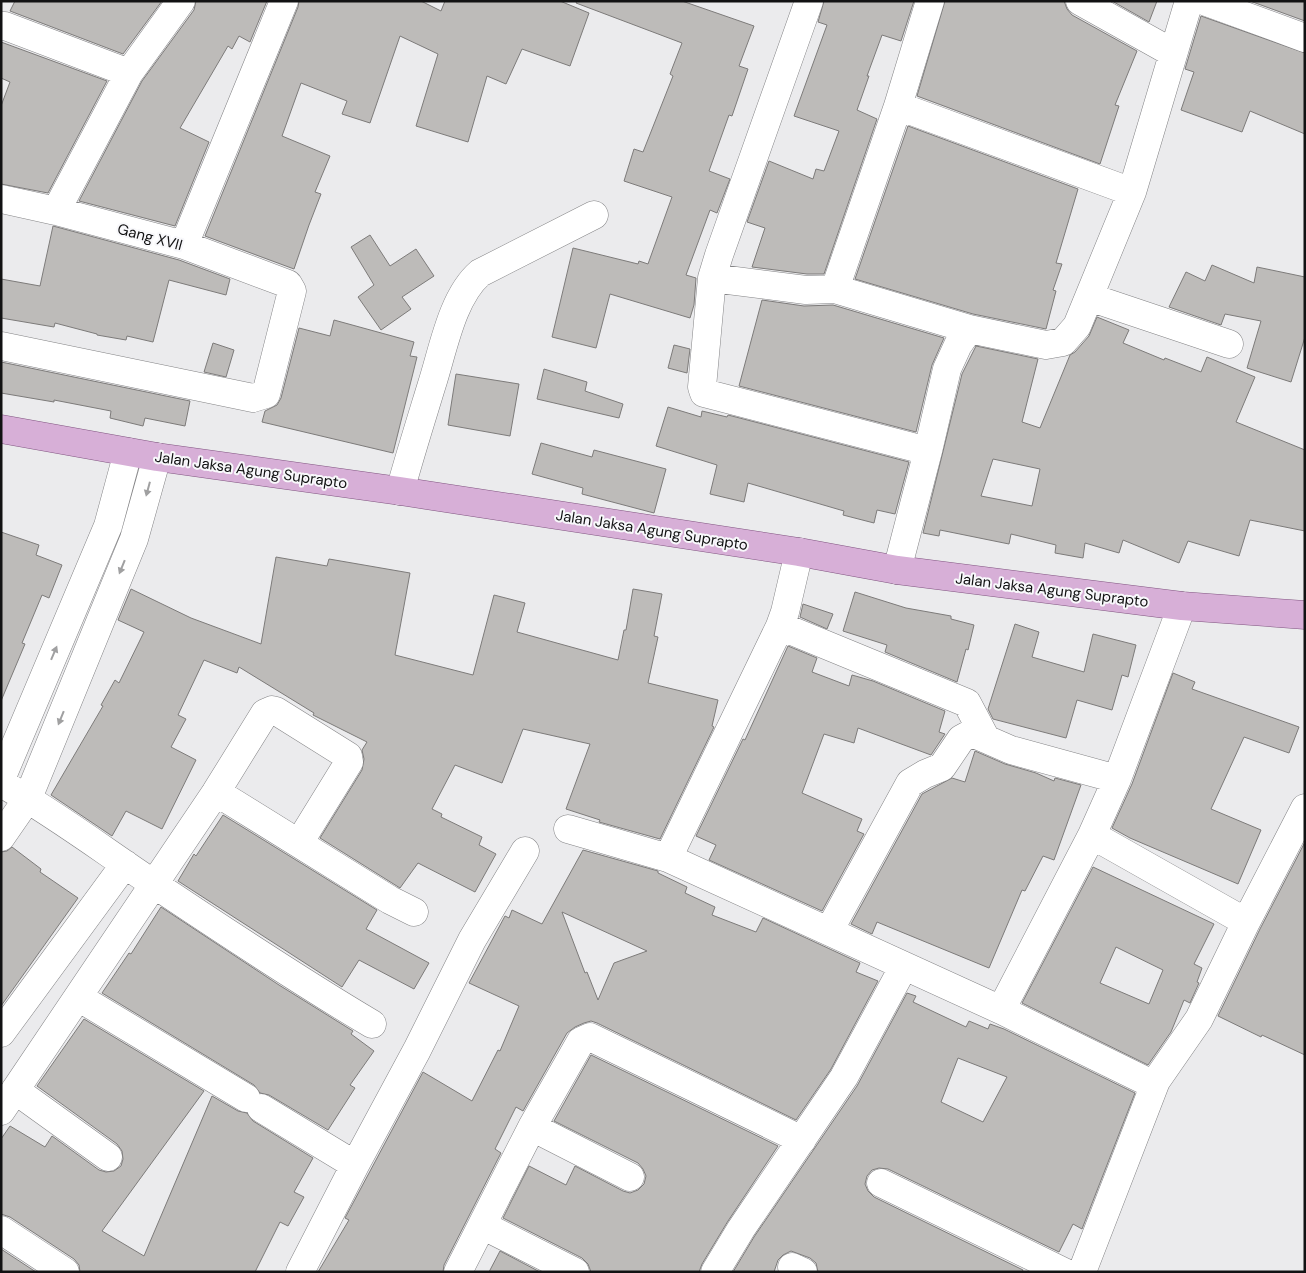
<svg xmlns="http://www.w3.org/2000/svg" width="1306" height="1273" font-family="'DM Sans',sans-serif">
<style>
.building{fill:#bdbbb9;stroke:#7d7b7a;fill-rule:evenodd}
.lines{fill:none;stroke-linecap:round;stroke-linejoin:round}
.minor-casing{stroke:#848486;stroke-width:29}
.major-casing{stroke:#815681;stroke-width:29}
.minor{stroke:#fff;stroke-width:28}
.major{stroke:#d7afd7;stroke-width:28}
.oneway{fill:#a0a0a1}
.labels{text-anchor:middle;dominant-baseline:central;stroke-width:4;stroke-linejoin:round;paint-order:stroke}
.street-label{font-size:15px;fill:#121213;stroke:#f8f8fb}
</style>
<rect width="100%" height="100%" fill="#ebebed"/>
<path class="building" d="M 15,1 L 162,1 L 123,54 L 10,11 Z
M 196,1 L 267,1 L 250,42 L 239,36 L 232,49 L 228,46 L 180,128 L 209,142 L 175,226 L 79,201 L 142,81 L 194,10 Z
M 299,1 L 421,1 L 441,11 L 445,1 L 560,1 L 589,13 L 570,66 L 522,49 L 506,84 L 487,76 L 468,142 L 416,126 L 438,54 L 400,36 L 370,123 L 342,114 L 347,101 L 301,83 L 282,136 L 330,156 L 315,192 L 321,194 L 309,225 L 294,269 L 205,236 L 298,7 Z
M 577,1 L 682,1 L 754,26 L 739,66 L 748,69 L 732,116 L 729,115 L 709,171 L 730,179 L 717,213 L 710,210 L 686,275 L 696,278 L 694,305 L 690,318 L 610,294 L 596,348 L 552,337 L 573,248 L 638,264 L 639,261 L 648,264 L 672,197 L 624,181 L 634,149 L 643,152 L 673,76 L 670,74 L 682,43 L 576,3 Z
M 824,1 L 914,1 L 901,41 L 882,35 L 867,76 L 869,76 L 857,110 L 877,119 L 824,274 L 807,274 L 752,267 L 765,228 L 747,222 L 769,161 L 813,179 L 816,169 L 824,171 L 839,131 L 794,116 L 827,25 L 818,22 Z
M 945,1 L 1064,1 L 1067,9 L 1072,15 L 1137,51 L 1115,105 L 1119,106 L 1100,164 L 917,96 Z
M 1112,1 L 1157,1 L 1149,22 Z
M 1250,1 L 1305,1 L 1305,21 Z
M 1201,16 L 1305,53 L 1305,134 L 1250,111 L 1242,132 L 1181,110 L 1194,72 L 1185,69 Z
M 1,42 L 107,81 L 48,193 L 1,184 L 1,106 L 10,82 L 1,78 Z
M 908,126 L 1078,189 L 1056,263 L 1062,264 L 1053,290 L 1056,291 L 1046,329 L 973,314 L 855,279 Z
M 53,226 L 179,260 L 230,279 L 226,295 L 169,280 L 153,342 L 127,336 L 126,340 L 97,335 L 97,334 L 55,323 L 54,327 L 1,318 L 1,279 L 40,286 Z
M 370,235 L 390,266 L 416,249 L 434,276 L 402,297 L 411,309 L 381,330 L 358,297 L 374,285 L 351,247 Z
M 1212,265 L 1254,283 L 1257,267 L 1305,277 L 1305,337 L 1291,382 L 1247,368 L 1261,321 L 1225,314 L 1221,325 L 1169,307 L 1186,272 L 1205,281 Z
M 762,300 L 804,306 L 833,305 L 944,338 L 932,365 L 916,432 L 739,386 Z
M 1097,317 L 1129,330 L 1123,343 L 1164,360 L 1165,358 L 1201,372 L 1207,357 L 1255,377 L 1236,422 L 1305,450 L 1305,531 L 1250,520 L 1239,556 L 1188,541 L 1179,563 L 1123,540 L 1119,553 L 1085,543 L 1083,558 L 1055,553 L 1056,545 L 1011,534 L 1009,544 L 940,530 L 939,536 L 923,533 L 962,374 L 976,346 L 1038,359 L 1022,422 L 1040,428 L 1070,355 L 1075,352 L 1089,336 ZM 993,459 L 1040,469 L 1032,506 L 981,496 Z
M 334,320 L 414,342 L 410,356 L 417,357 L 393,453 L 262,422 L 265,411 L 277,405 L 281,398 L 299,328 L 330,336 Z
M 213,343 L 234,350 L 226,377 L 204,372 Z
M 674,345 L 690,349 L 687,373 L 668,368 Z
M 1,362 L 190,401 L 185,426 L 145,418 L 143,426 L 110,418 L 111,411 L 54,400 L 54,402 L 1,393 Z
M 544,369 L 587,382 L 585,391 L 623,404 L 619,418 L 537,399 Z
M 456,374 L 519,384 L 510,436 L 448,425 Z
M 668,407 L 701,417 L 702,411 L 727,417 L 728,415 L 909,462 L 895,514 L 877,510 L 874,523 L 843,515 L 844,511 L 748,483 L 744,502 L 710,494 L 717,465 L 656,446 Z
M 541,443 L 592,457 L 594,450 L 666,469 L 654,513 L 582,494 L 583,488 L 532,474 Z
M 1,532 L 39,545 L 36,555 L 62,565 L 49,598 L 42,595 L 22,643 L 25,644 L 1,701 Z
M 276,557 L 327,566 L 329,559 L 410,573 L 395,655 L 473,675 L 494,595 L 525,603 L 517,632 L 618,660 L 624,630 L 626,630 L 633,589 L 662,594 L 654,636 L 658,637 L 648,683 L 718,700 L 712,726 L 714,727 L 660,839 L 599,822 L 600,820 L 566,809 L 590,744 L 523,729 L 502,783 L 455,765 L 432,809 L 442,814 L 441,817 L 482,837 L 479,845 L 496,854 L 475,892 L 418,863 L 400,888 L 320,838 L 362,770 L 364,759 L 362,750 L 367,742 L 313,715 L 314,713 L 239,667 L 237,673 L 204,660 L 178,715 L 186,719 L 171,747 L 196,760 L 162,829 L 126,811 L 112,836 L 51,795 L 103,706 L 101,705 L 115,680 L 119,683 L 144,632 L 118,620 L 131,589 L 191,618 L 261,644 Z
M 855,592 L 906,608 L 951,616 L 951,619 L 974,625 L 968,650 L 966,649 L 957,682 L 885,652 L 887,645 L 843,631 Z
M 803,604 L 833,614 L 827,629 L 800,617 Z
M 1015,624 L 1039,632 L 1032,657 L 1084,672 L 1093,634 L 1136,645 L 1128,677 L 1122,675 L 1112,710 L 1077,700 L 1066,738 L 993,719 L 988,709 Z
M 788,646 L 817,658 L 812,672 L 849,686 L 852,675 L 873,681 L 945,711 L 939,732 L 945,734 L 931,755 L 858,728 L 854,743 L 824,734 L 802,793 L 862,819 L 857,831 L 864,834 L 822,911 L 709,860 L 716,845 L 696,836 L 743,739 L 745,740 Z
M 1173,673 L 1195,682 L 1192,689 L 1299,727 L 1289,753 L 1244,737 L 1211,809 L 1261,830 L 1238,884 L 1130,838 L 1112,828 L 1132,784 Z
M 975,751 L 1005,764 L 1036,773 L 1054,781 L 1055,778 L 1081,785 L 1054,860 L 1043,856 L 1025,891 L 1022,890 L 989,968 L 877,922 L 872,934 L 851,924 L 922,794 L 952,778 L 965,782 Z
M 223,815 L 377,910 L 366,929 L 429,963 L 414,989 L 359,960 L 342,987 L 178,881 L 194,854 L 196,856 Z
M 1305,842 L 1305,1055 L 1262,1035 L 1261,1037 L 1218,1016 L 1260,929 Z
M 12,847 L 41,869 L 40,872 L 78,898 L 1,1006 L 1,852 L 7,851 Z
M 583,850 L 658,871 L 658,873 L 687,887 L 685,893 L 715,907 L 712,915 L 756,932 L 763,918 L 860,963 L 856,972 L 878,981 L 831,1069 L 796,1120 L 597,1023 L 591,1021 L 584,1023 L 575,1027 L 567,1033 L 523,1111 L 516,1107 L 495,1149 L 501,1153 L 444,1265 L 443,1272 L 318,1272 L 349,1220 L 345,1218 L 423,1072 L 472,1101 L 498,1050 L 500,1051 L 519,1006 L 469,983 L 505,916 L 509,918 L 512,910 L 542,924 ZM 562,912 L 647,951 L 614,963 L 598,1000 L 587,972 L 585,973 Z
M 1093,867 L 1214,924 L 1194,964 L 1202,968 L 1197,982 L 1199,983 L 1190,1003 L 1184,1000 L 1171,1032 L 1148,1065 L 1022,1003 ZM 1116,947 L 1163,970 L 1149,1004 L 1100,983 Z
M 161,907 L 279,985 L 353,1031 L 351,1034 L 374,1051 L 350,1085 L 355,1088 L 328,1130 L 269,1095 L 260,1093 L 254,1085 L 102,993 L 129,953 L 131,954 Z
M 907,993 L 916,996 L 913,1002 L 966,1027 L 969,1021 L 988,1029 L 990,1024 L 1004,1029 L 1135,1093 L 1082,1229 L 1073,1224 L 1059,1252 L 888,1169 L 879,1168 L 872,1170 L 867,1176 L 865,1184 L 868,1191 L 874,1197 L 1023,1270 L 1022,1272 L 818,1272 L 816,1263 L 810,1258 L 791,1251 L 783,1255 L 778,1260 L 774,1272 L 733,1272 L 754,1237 L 857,1086 ZM 958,1058 L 1007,1077 L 983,1122 L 941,1102 Z
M 84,1019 L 204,1091 L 102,1231 L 144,1256 L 212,1096 L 238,1111 L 247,1113 L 253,1121 L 313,1158 L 294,1192 L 304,1197 L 288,1226 L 280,1222 L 255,1272 L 80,1272 L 79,1265 L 74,1259 L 10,1217 L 1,1214 L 1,1139 L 10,1126 L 45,1147 L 52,1136 L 99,1170 L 106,1172 L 114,1171 L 121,1166 L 123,1159 L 122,1151 L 117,1144 L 37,1086 Z
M 591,1055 L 778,1146 L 728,1221 L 702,1264 L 699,1272 L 591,1272 L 588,1264 L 582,1258 L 503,1218 L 529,1166 L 566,1185 L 575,1166 L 623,1191 L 630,1193 L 638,1190 L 644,1184 L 646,1176 L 643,1169 L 638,1163 L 554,1121 Z
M 1,1249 L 36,1272 L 1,1272 Z
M 500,1251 L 540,1272 L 489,1272 Z"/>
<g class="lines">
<g class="minor-casing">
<path id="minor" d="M 809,1 L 719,255 L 712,278 L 806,290 L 835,289
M 930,1 L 898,106 L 835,289 L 969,329
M 1080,1 L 1173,53
M 1204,1 L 1305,38
M 1,26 L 5,26 L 129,73
M 898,106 L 1132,192
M 1,199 L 56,211 L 184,245 L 288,284 L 292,291 L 266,394 L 253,398 L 1,346
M 56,211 L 129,73 L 181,1
M 184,245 L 284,1
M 712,278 L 702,387 L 704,393 L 928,451
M 1089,297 L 1229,344
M 400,491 C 410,455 421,420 432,384 C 443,350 452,297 480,273 L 594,215
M 897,570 L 928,451 L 947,369 L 958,345 L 969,329 L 1046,345 L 1063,342 L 1077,326 L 1132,192 L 1189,1
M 780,626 L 967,703 L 986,739
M 1,779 L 108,526 L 128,452
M 1,783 C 52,812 99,847 148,880 C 221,929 296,979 372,1024
M 216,792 L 390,900 L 414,912
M 568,829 L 668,858 L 1001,1010 L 1146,1081 L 1156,1081
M 1092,835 L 1246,922
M 1,837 L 28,798 L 134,539 L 157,457
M 668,858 L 780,626 L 785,612 L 799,552
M 829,931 L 910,783 L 925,774 L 942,767 L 961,739 L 972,733 L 1011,750 L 1117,779
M 78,997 L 246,1098
M 1001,1010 L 1092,835 L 1117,779 L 1182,606
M 1,1033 L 125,864
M 15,1090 L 108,1157
M 261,1108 L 355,1165
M 1,1111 L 216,792 L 265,713 L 272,710 L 276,711 L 348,756 L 349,762 L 299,843
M 532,1127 L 630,1177
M 881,1183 L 1064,1272
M 482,1225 L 575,1272
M 1,1230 L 65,1272
M 792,1267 L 803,1272
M 300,1272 L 355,1165 L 417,1050 L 472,940 L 525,851
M 458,1272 L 532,1127 L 581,1041 L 590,1037 L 802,1140
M 715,1272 L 741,1229 L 844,1077 L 904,966
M 1082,1272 L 1156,1081 L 1199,1019 L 1246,922 L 1305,808"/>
</g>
<g class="major-casing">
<path id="major" d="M 1,429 L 157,457 L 400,491 L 799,552 L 897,570 L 1182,606 L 1305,615"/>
</g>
<use href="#minor" class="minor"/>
<use href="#major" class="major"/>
</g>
<defs><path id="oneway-solid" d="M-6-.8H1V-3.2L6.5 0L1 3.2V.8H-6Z" transform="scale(1.25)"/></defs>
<g class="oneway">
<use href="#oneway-solid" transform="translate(148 489) rotate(105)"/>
<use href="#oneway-solid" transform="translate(122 567) rotate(112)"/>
<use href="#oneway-solid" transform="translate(54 653) rotate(-67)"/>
<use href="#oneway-solid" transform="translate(61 718) rotate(112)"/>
</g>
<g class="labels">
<g class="street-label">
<text transform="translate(150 237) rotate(15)">Gang XVII</text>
<text transform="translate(251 470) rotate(8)">Jalan Jaksa Agung Suprapto</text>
<text transform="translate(652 530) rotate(9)">Jalan Jaksa Agung Suprapto</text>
<text transform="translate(1052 590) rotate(7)">Jalan Jaksa Agung Suprapto</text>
</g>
</g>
<rect width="1306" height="1273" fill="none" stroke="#121213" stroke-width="5"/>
</svg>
